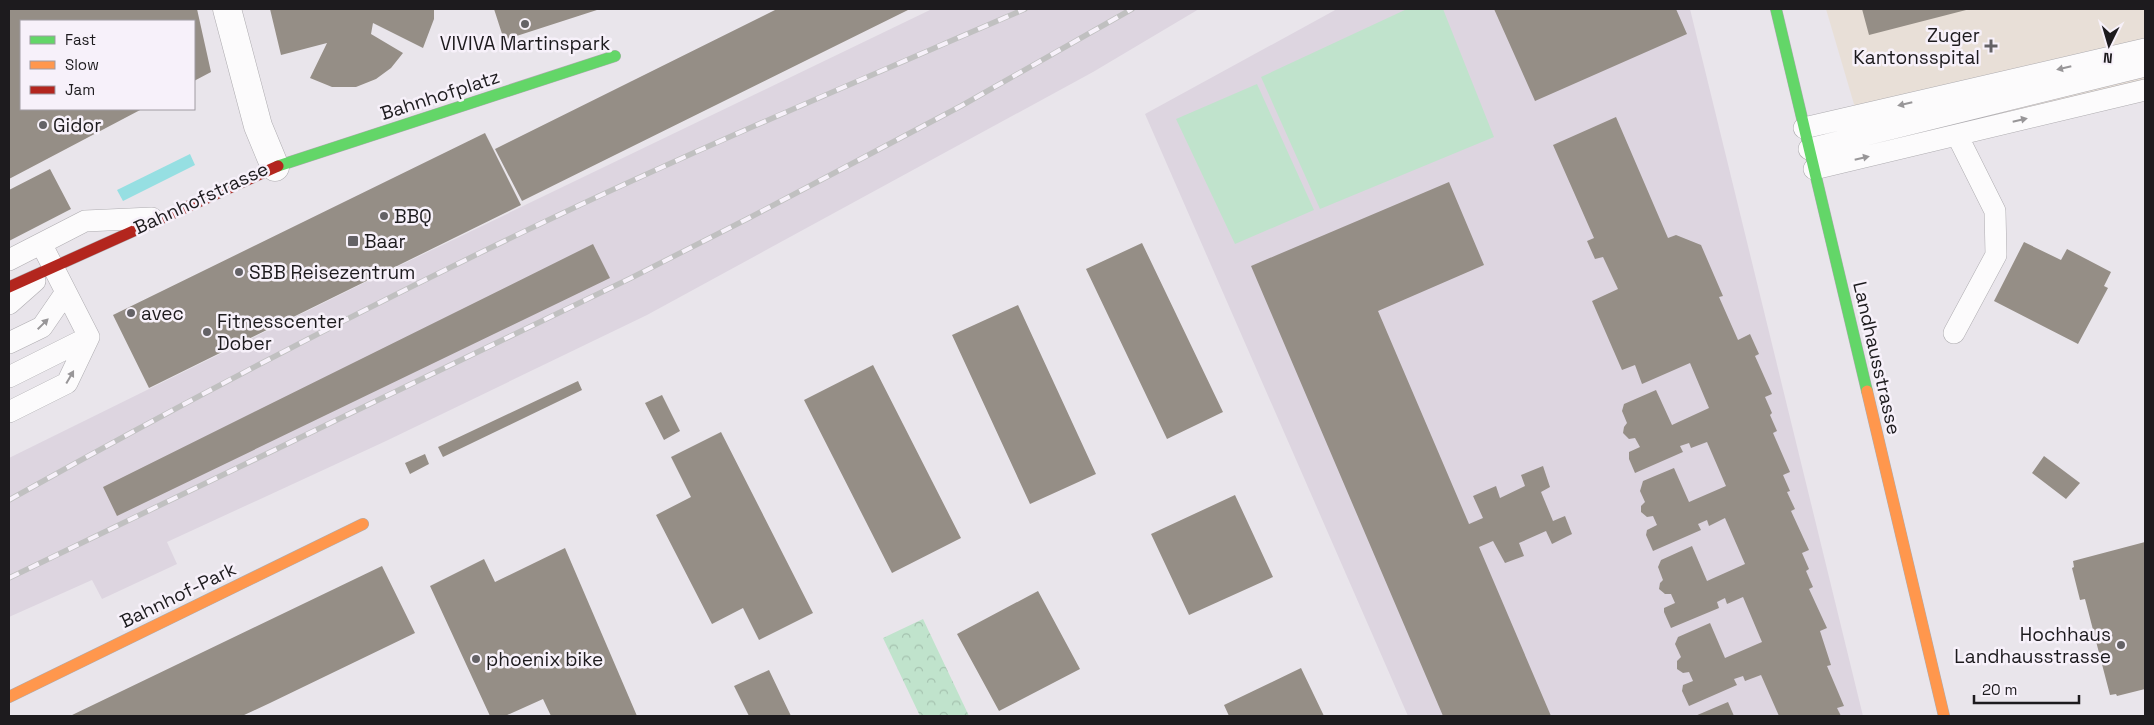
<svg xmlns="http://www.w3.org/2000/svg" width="2154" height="725" font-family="'Space Grotesk',sans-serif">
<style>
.built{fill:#ddd5e0}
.medical{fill:#e8dfd7}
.park{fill:url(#park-crowns)}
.garden{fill:#c0e3cc}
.water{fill:#96dfe2}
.building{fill:#958e86}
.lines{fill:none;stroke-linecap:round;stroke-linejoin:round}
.lane-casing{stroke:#aeacb0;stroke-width:22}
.street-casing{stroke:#aeacb0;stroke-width:29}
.fast-casing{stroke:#aeacb0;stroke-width:12}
.slow-casing{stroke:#aeacb0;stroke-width:12}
.jam-casing{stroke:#aeacb0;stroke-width:12}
.lane{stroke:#fcfbfc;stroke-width:21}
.street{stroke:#fcfbfc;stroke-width:28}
.fast{stroke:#63d668;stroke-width:11}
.slow{stroke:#ff974d;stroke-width:11}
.jam{stroke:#b3261e;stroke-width:11}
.rail-casing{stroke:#c0c0c0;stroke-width:5.5}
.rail{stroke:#f7f1fa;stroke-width:4;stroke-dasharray:11;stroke-linecap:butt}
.oneway{fill:#989698}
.poi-dot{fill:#646266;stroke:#f7f1fa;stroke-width:2}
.labels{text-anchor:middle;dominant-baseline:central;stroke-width:5;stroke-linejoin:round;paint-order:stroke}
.poi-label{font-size:19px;fill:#1d1b1e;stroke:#f7f1fa;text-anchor:start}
.street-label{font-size:19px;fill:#1d1b1e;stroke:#f7f1fa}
</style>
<defs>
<pattern id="park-crowns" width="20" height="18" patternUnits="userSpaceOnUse" patternTransform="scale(1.25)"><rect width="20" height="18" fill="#c0e3cc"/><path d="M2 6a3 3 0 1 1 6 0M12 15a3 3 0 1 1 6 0" fill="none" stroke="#a5c2af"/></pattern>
</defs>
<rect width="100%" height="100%" fill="#e9e5eb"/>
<path class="built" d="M 932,9 L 1199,9 L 1093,72 L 647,315 L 386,441 L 167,542 L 177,564 L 102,599 L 92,580 L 9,617 L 9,458 L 378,276 Z
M 1337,9 L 1690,9 L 1863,716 L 1408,716 L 1145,114 Z"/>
<path class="medical" d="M 1826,9 L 2145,9 L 2145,82 L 1866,145 Z"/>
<path class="park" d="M 923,619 L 969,716 L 920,716 L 883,638 Z"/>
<path class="garden" d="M 1407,9 L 1443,9 L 1494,137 L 1320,209 L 1261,77 Z
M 1257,84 L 1314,210 L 1235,244 L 1176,119 Z"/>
<path class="water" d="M 190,154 L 195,165 L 123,201 L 117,190 Z"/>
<path class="building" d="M 9,9 L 197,9 L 211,72 L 194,81 L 194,21 L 21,21 L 21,109 L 142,109 L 9,179 Z
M 270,9 L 434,9 L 434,19 L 423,48 L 373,23 L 371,34 L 403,53 L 391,68 L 376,79 L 356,87 L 332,87 L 310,78 L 327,43 L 281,55 Z
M 494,9 L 600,9 L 504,40 Z
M 777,9 L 910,9 L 522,201 L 495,149 Z
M 1494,9 L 1676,9 L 1687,34 L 1535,101 Z
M 1862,9 L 1970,9 L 1869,35 Z
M 1616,117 L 1668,238 L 1676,235 L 1701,245 L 1723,296 L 1719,297 L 1738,340 L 1750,334 L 1759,354 L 1755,356 L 1772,394 L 1765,397 L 1772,413 L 1770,415 L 1777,431 L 1773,433 L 1790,472 L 1783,475 L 1790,491 L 1787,492 L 1795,509 L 1791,511 L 1809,550 L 1802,553 L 1809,569 L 1806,571 L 1813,587 L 1809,589 L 1827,628 L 1820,631 L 1831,665 L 1827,666 L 1844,706 L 1837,708 L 1841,716 L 1779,716 L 1761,675 L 1745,681 L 1743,676 L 1734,679 L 1737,685 L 1689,706 L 1682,691 L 1683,685 L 1693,681 L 1689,672 L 1683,673 L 1677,669 L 1677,661 L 1681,657 L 1675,644 L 1678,637 L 1710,623 L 1725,658 L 1762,642 L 1743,597 L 1727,604 L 1725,598 L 1717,602 L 1719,608 L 1671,628 L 1664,612 L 1664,608 L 1675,603 L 1671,594 L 1665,594 L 1659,589 L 1660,583 L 1663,580 L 1658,567 L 1661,560 L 1692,546 L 1707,581 L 1745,564 L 1725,518 L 1709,526 L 1707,520 L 1698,524 L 1701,530 L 1653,551 L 1646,535 L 1647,530 L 1657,525 L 1653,516 L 1647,517 L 1641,512 L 1641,506 L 1645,502 L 1640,491 L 1643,481 L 1674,468 L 1689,502 L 1726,486 L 1707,442 L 1691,448 L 1689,443 L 1680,446 L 1683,452 L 1635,473 L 1629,459 L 1629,452 L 1640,447 L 1635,438 L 1629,439 L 1623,433 L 1624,427 L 1627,423 L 1622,411 L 1624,404 L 1656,390 L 1672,425 L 1709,408 L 1690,363 L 1642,384 L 1635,365 L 1622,370 L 1592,301 L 1618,289 L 1603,257 L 1595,259 L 1587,241 L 1594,238 L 1553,145 Z
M 485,133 L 521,205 L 149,388 L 113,315 Z
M 50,169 L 71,209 L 9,241 L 9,190 Z
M 1449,182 L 1484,265 L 1378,311 L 1469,524 L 1483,518 L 1473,496 L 1496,486 L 1500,498 L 1525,486 L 1521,475 L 1543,466 L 1550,487 L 1541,492 L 1553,521 L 1565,516 L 1572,534 L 1552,544 L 1546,531 L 1519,543 L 1524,556 L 1505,563 L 1493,541 L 1479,547 L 1551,716 L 1443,716 L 1251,266 Z
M 2024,242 L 2061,260 L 2067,249 L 2111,272 L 2104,286 L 2108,288 L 2078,344 L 1994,301 Z
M 1142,243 L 1223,412 L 1167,439 L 1086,269 Z
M 593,244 L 610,278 L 117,516 L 103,487 Z
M 1018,305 L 1096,474 L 1030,504 L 952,335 Z
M 873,365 L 961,538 L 892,573 L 804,400 Z
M 578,381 L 582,390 L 443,457 L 438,447 Z
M 662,395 L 680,431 L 664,440 L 645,403 Z
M 721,432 L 813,613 L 759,640 L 743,608 L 712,624 L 656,515 L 691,497 L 671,457 Z
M 425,454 L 429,464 L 410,474 L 405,463 Z
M 2044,456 L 2080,483 L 2066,499 L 2032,473 Z
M 1235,495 L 1273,577 L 1189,615 L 1151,534 Z
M 2145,542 L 2145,689 L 2117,696 L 2116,694 L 2110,695 L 2085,599 L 2080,600 L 2072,568 L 2074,567 L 2073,561 Z
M 565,548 L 637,716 L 551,716 L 543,699 L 505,716 L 490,716 L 430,586 L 484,559 L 495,582 Z
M 382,566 L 415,633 L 270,703 L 242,716 L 70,716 Z
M 1038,591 L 1080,669 L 999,711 L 957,634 Z
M 1301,668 L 1324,716 L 1229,716 L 1224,705 Z
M 769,670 L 791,716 L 749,716 L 734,686 Z
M 1728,702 L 1734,716 L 1695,716 Z"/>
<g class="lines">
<g class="lane-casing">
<path id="lane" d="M 1804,128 L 2145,49
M 1809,149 L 2145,66
M 1814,169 L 2145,90
M 46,253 L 89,337
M 9,260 L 85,221 L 152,218
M 9,304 L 35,281
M 1954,333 L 1996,255 L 1995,211 L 1957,135
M 9,343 L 42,327 L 66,292
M 9,377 L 89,337
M 9,412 L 67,383 L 89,337"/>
</g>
<g class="street-casing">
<path id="street" d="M 227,9 L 258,126 L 275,167"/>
</g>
<g class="fast-casing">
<path id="fast" d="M 1776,9 L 1867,391
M 278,166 L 615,56"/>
</g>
<g class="slow-casing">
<path id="slow" d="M 1867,391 L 1944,716
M 9,697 L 363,524"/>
</g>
<g class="jam-casing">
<path id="jam" d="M 9,287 L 278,166"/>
</g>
<use href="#lane" class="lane"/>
<use href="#street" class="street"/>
<use href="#fast" class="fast"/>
<use href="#slow" class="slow"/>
<use href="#jam" class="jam"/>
<g class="rail-casing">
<path id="rail" d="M 9,500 C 191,398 375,302 563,213 C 715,141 870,76 1025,9
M 9,578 L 631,278 L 747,219 L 961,106 L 1132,9"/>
</g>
<use href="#rail" class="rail"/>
</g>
<defs><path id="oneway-solid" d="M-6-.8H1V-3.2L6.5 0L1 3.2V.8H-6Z" transform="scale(1.25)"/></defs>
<g class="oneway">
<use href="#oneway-solid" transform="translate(2064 68) rotate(167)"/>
<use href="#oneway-solid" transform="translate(1905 104) rotate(167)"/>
<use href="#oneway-solid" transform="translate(2020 120) rotate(-13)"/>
<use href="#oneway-solid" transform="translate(1862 158) rotate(-13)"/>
<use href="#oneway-solid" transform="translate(43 324) rotate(-45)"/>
<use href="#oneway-solid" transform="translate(70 377) rotate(-60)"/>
</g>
<g class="poi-dot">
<circle cx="525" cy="24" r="5"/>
<path d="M1988.5 38.5h5v5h5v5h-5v5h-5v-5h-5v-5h5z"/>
<circle cx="43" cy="125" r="5"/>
<circle cx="384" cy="216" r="5"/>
<rect x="347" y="235" width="12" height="12" rx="2.5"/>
<circle cx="239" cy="272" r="5"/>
<circle cx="131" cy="313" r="5"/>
<circle cx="207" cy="332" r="5"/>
<circle cx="2121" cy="645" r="5"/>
<circle cx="476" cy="659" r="5"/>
</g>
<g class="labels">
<g class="poi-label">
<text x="1980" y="35" text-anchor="end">Zuger<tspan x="1980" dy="22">Kantonsspital</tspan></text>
<text x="525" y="43" text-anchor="middle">VIVIVA Martinspark</text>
<text x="53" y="125">Gidor</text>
<text x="394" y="216">BBQ</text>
<text x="364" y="241">Baar</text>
<text x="249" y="272">SBB Reisezentrum</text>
<text x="141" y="313">avec</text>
<text x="217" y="321">Fitnesscenter<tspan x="217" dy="22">Dober</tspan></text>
<text x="2111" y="634" text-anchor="end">Hochhaus<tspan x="2111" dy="22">Landhausstrasse</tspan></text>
<text x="486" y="659">phoenix bike</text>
</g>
<g class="street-label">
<text transform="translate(440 95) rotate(-18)">Bahnhofplatz</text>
<text transform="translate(201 198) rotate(-25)">Bahnhofstrasse</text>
<text transform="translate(1877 358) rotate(77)">Landhausstrasse</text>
<text transform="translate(178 595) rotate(-26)">Bahnhof-Park</text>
</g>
</g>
<rect width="2154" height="725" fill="none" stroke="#1d1b1e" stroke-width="20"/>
<rect x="20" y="20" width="175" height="90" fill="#f7f1fa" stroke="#a09ba2"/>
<rect x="30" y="36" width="25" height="8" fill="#63d668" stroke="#a09ba2"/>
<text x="65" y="45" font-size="15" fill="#1d1b1e">Fast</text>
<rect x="30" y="61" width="25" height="8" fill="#ff974d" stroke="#a09ba2"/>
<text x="65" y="70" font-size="15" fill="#1d1b1e">Slow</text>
<rect x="30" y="86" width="25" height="8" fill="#b3261e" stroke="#a09ba2"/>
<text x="65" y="95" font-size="15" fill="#1d1b1e">Jam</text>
<g transform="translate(2109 45) rotate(185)" stroke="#f7f1fa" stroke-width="4" paint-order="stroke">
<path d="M0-4L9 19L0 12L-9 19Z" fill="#1d1b1e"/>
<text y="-8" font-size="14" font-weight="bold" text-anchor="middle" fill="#1d1b1e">N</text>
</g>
<path d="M1974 695v8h105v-8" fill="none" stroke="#1d1b1e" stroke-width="2.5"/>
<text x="1982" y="695" font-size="15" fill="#1d1b1e" stroke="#f7f1fa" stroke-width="4" paint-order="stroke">20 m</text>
</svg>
